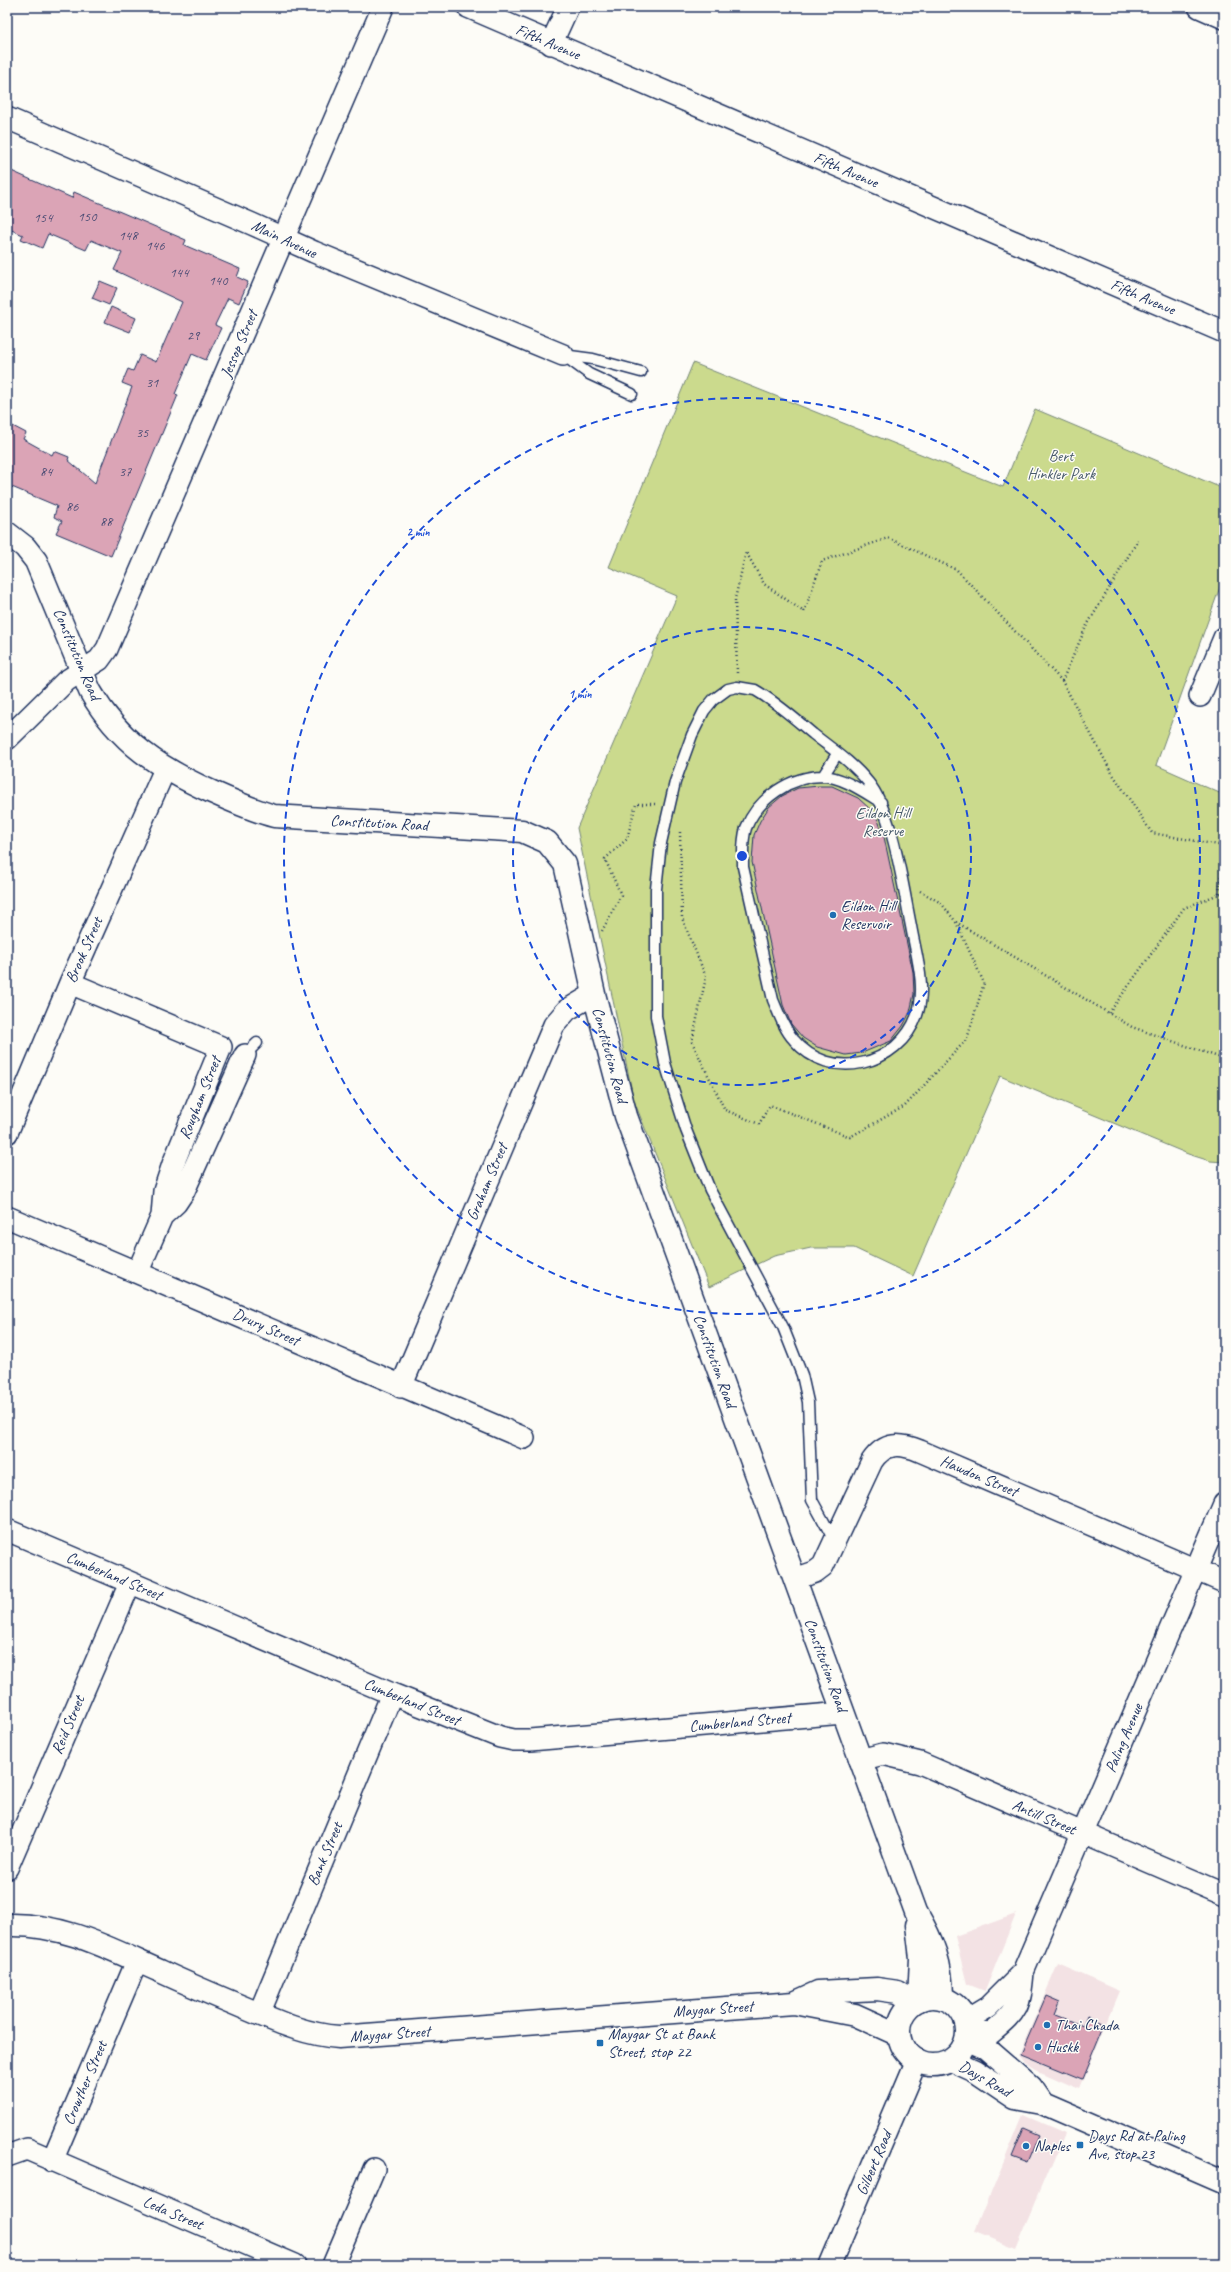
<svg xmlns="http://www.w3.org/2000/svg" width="1231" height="2272" font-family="Caveat,sans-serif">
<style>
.built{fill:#f3e2e4}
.green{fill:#cbda8d;stroke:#738476}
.building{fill:#dba4b6;stroke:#1b2f5e}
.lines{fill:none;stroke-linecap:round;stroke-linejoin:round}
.service-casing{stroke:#1b2f5e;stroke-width:13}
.minor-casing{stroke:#1b2f5e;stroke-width:24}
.tertiary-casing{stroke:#1b2f5e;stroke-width:25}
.secondary-casing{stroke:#1b2f5e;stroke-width:25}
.path{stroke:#1b2f5e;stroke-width:2.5;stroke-dasharray:1 3;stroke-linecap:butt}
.service{stroke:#fdfcf7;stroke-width:10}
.minor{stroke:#fdfcf7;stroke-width:21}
.tertiary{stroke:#fdfcf7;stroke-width:22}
.secondary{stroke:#fdfcf7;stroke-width:22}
.ring{fill:none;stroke:#1d4ed8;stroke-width:2;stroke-dasharray:7 5}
.poi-dot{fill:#1f6fb2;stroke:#fdfcf7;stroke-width:1.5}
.labels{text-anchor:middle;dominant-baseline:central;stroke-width:3;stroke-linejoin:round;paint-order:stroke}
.number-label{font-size:14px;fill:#4b4c74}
.street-label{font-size:16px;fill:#1b2f5e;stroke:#fdfcf7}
.park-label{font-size:16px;fill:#475a6a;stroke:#fdfcf7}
.poi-label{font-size:16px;fill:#1b2f5e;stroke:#fdfcf7;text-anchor:start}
.centre{fill:#1d4ed8;stroke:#fdfcf7;stroke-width:2}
.ring-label{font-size:12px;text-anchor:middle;font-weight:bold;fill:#1d4ed8;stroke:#fdfcf7;stroke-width:3;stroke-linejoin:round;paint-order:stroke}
</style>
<rect width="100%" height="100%" fill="#fdfcf7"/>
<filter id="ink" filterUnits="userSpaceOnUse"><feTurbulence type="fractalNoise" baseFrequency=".025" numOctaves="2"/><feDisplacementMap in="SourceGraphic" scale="8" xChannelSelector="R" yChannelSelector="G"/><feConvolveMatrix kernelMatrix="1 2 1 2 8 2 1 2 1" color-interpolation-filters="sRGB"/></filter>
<g filter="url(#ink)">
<path class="built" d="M 1016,1914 L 985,1991 L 967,1984 L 955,1936 Z
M 1058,1964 L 1120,1991 L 1079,2089 L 1036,2070 L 1025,2063 L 1019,2054 Z
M 1023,2115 L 1065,2133 L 1016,2249 L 975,2232 Z"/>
<path class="green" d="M 693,363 L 1003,487 L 1035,409 L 1224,489 L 1224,576 L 1156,765 L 1224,795 L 1224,1162 L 1210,1161 L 1188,1154 L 1000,1076 L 913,1276 L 854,1248 L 811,1248 L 774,1256 L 709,1287 L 634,1101 L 577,828 L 677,596 L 609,567 Z"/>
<path class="building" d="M 7,169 L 72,198 L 74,192 L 186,240 L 184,245 L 240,269 L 237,277 L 248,282 L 239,303 L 228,298 L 215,325 L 221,328 L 206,360 L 192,354 L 175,394 L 178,395 L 111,556 L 56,533 L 62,521 L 54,517 L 57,506 L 7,485 L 7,423 L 26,433 L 23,439 L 52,455 L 54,451 L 69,457 L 68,460 L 95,483 L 132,387 L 122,383 L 128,369 L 133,371 L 140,355 L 156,362 L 182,302 L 114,270 L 122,253 L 91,240 L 86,250 L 48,234 L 42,248 L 21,239 L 23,235 L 7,228 Z
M 100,281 L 117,288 L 109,305 L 92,298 Z
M 111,307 L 136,318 L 130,332 L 105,322 Z
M 819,786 L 832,786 L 858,798 L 870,809 L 878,820 L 884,837 L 913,972 L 914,994 L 910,1012 L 903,1026 L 891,1041 L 862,1053 L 846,1055 L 817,1047 L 803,1038 L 791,1024 L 783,1005 L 752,862 L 754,835 L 760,821 L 769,807 L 782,796 L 798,788 Z
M 1046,1996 L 1060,2002 L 1055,2015 L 1083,2026 L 1087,2016 L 1105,2023 L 1082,2079 L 1021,2054 Z
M 1024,2128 L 1040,2135 L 1028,2163 L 1012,2157 Z"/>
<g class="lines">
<g class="service-casing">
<path id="service" d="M 632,394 L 589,374 L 563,355 L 593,359 L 641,372
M 823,776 L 837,754
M 245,1055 L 257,1043
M 835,1542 L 812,1500 L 808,1402 L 802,1375 L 783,1327 L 710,1190 L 686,1130 L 665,1063 L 656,1016 L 656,889 L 661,843 L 675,782 L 692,735 L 704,711 L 713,700 L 728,689 L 737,687 L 755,690 C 776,702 795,719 813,734 C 832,749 853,763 868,782 C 893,812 903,887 911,926 C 916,955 927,987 917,1015 C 899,1066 830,1083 794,1040 C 784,1029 779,1014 773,1000 L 743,867 C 743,854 742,840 746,828 C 758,798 791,776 823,776 C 843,777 864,792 881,802"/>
</g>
<g class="minor-casing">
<path id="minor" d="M 468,7 L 1224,332
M 1199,7 L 1224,18
M 551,44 L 568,7
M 7,118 L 252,224 L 314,252 L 563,355
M 1200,696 L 1224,638
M 7,739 L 66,681 L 99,660 L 107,649 L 383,7
M 70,983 L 221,1047 L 173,1164 L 164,1191 L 162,1216 L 138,1271
M 7,1133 L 70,983 L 165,769
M 162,1216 L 176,1203 L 184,1191 L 245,1055
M 7,1217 L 524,1438
M 401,1387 L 554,1025 L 567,1010 L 594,994
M 7,1530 L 392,1694 L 500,1737 L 514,1740 L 530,1740 L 843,1713
M 795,1579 L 815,1572 L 823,1566 L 872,1461 C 885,1442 900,1443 920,1451 L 1224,1582
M 860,1760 L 883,1754 L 920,1763 L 1224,1894
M 7,1868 L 130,1583
M 259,2014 L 392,1694
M 965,2021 L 988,2007 L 1023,1972
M 967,2031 L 991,2033 C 1018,2011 1020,2006 1023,1972 L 1224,1504
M 7,2156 L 27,2149 L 295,2265
M 52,2161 L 137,1961
M 333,2265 L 374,2169
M 830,2265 L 917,2060"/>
</g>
<g class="tertiary-casing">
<path id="tertiary" d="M 7,533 L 25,547 L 36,561 L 90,691 C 119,742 159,768 212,792 C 232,801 252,810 274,816 L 522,831 L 547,842 L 565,864 L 594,994 L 626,1116 L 916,1912 C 933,1941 942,1964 942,1998
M 917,1925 L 921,1958 L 919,2000"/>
</g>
<g class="secondary-casing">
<path id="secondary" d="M 7,1925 C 63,1923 110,1949 160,1971 C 190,1985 221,1998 252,2011 C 280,2023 308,2035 339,2037 L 794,2003 L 855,2015 L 899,2035
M899 2031a34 34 0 1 1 68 0a34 34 0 1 1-68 0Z
M 794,2003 L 818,1992 L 877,1989 L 898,1992 L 914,2002
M 966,2039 L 986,2048 L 1031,2087 L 1042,2103
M 951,2060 L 975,2071 L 1015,2098 L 1042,2103 L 1224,2182"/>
</g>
<path class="path" d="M 737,673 L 735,599 L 746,552 L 764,584 L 804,612 L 822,561 L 888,538 L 957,570 L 1062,681 L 1112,773 L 1152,833 L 1224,846
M 1062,681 L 1086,627 L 1138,540
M 680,832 L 682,918 L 706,977 L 692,1042 L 725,1110 L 759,1124 L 770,1105 L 850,1137 L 905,1106 L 967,1039 L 984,983 L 956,922
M 920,891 L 941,903 L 956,922 L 1132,1027 L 1224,1059
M 1219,893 L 1224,850
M 602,931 L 621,895 L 605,859 L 627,839 L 636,804 L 657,804
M 1109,1013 L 1184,908 L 1224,892"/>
<use href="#service" class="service"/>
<use href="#minor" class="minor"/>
<use href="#tertiary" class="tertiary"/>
<use href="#secondary" class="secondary"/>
</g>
</g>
<g class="ring">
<circle cx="742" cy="856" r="229"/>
<circle cx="742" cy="856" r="458"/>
</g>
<g class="poi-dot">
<circle cx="833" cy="915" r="4"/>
<circle cx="1047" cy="2025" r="4"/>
<rect x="596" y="2039" width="8" height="8" rx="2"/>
<circle cx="1038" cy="2047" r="4"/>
<rect x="1076" y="2141" width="8" height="8" rx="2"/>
<circle cx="1026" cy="2146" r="4"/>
</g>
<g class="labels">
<g class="number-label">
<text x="87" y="216">150</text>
<text x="43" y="217">154</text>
<text x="128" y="235">148</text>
<text x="155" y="245">146</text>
<text x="179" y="272">144</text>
<text x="218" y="280">140</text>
<text x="193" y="335">29</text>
<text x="152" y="382">31</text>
<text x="142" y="432">35</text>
<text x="46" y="471">84</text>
<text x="125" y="471">37</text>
<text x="72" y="506">86</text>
<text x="106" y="521">88</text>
</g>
<g class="street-label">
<text transform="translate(548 42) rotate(23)">Fifth Avenue</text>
<text transform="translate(846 170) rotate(23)">Fifth Avenue</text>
<text transform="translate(284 239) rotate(25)">Main Avenue</text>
<text transform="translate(1143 297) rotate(23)">Fifth Avenue</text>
<text transform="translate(239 344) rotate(-67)">Jessop Street</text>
<text transform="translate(77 654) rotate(67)">Constitution Road</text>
<text transform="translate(379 823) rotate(3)">Constitution Road</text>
<text transform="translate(84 950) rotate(-66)">Brook Street</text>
<text transform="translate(610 1055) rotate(75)">Constitution Road</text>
<text transform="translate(200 1098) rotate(-68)">Rougham Street</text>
<text transform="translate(487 1182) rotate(-67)">Graham Street</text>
<text transform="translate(266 1327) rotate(24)">Drury Street</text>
<text transform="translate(715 1361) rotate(70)">Constitution Road</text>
<text transform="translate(979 1476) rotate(23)">Hawdon Street</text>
<text transform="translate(114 1576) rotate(23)">Cumberland Street</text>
<text transform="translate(826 1665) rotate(70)">Constitution Road</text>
<text transform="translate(412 1702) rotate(22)">Cumberland Street</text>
<text transform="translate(740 1722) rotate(-5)">Cumberland Street</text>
<text transform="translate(68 1725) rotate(-67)">Reid Street</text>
<text transform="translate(1124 1738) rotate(-67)">Paling Avenue</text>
<text transform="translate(1044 1817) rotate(23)">Antill Street</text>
<text transform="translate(325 1854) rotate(-67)">Bank Street</text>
<text transform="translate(713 2009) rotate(-4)">Maygar Street</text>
<text transform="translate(390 2034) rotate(-4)">Maygar Street</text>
<text transform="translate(985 2079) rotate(30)">Days Road</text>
<text transform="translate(85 2083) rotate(-67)">Crowther Street</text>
<text transform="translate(874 2163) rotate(-67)">Gilbert Road</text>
<text transform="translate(173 2213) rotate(23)">Leda Street</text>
</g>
<g class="park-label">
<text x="1061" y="456">Bert<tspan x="1061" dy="18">Hinkler Park</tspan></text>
<text x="883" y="813">Eildon Hill<tspan x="883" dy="18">Reserve</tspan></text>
</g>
<g class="poi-label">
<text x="841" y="906">Eildon Hill<tspan x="841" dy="18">Reservoir</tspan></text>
<text x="1055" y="2025">Thai Chada</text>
<text x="608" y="2034">Maygar St at Bank<tspan x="608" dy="18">Street, stop 22</tspan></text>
<text x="1046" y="2047">Huskk</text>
<text x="1088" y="2136">Days Rd at Paling<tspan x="1088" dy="18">Ave, stop 23</tspan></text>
<text x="1034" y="2146">Naples</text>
</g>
</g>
<circle cx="742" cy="856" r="6" class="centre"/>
<g class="ring-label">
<text x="418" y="536">2 min</text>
<text x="580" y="698">1 min</text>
</g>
<rect width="1231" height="2272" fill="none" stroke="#fdfcf7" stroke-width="24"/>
<rect x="12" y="12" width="1207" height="2248" fill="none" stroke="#1b2f5e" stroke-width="1.5" filter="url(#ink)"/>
</svg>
